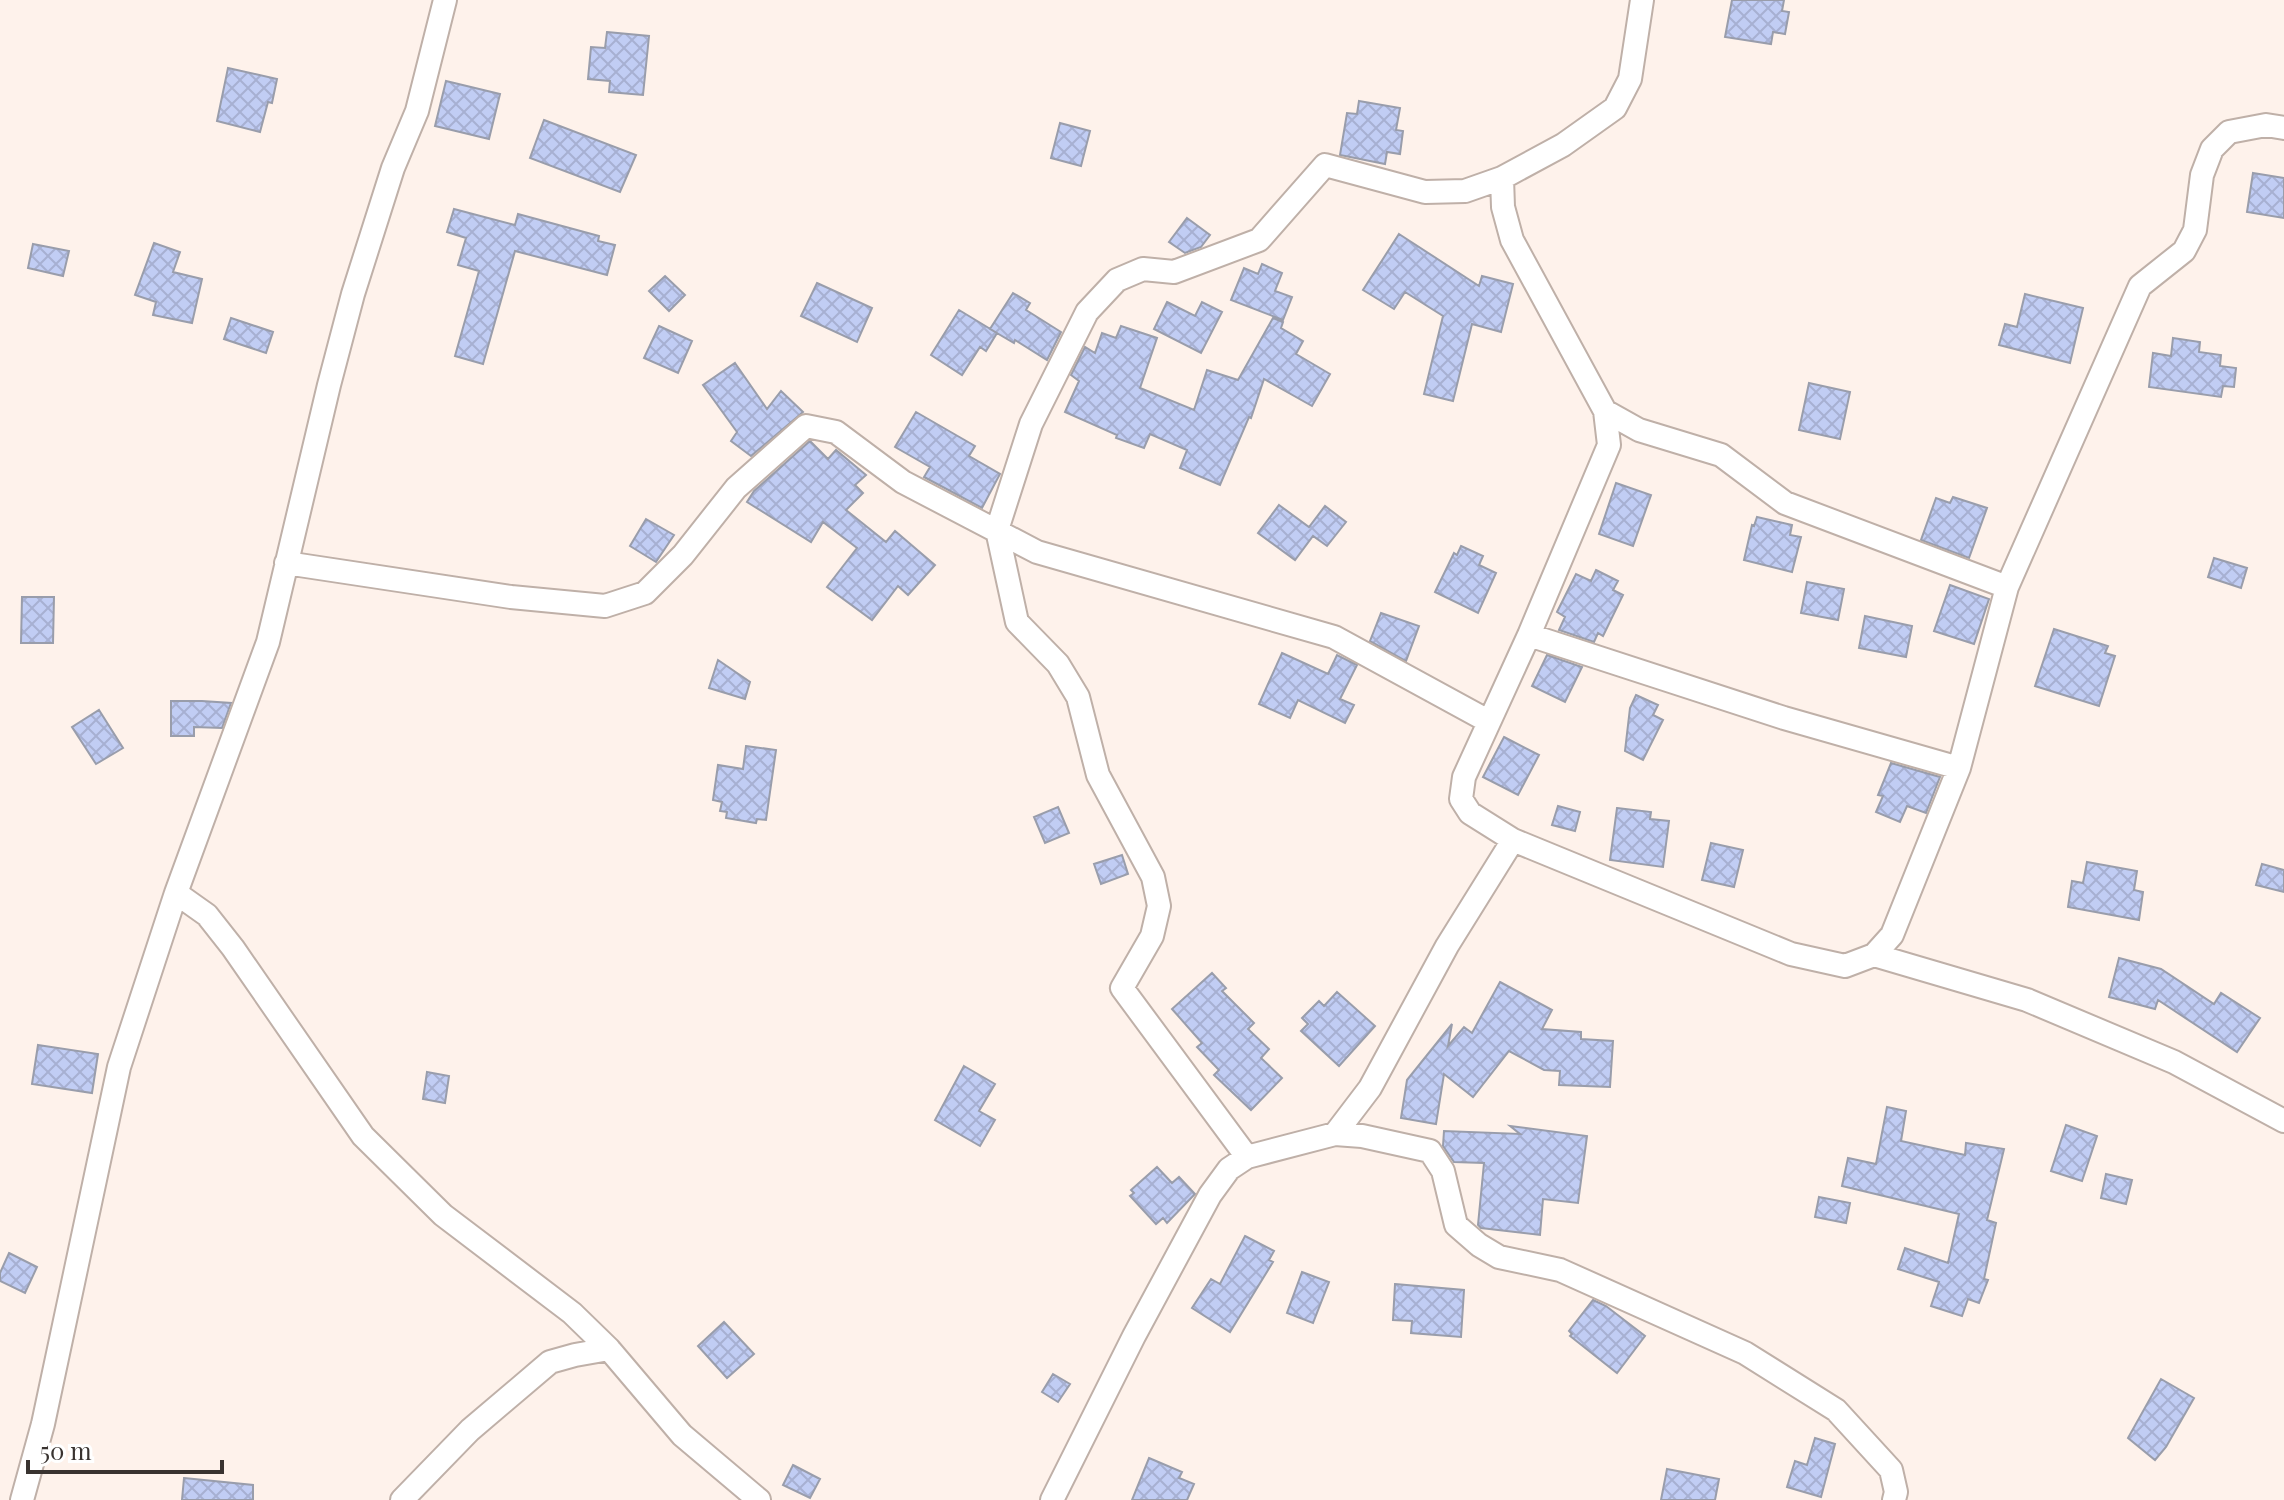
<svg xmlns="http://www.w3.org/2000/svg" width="2284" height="1500" font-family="'Playfair Display',serif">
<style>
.building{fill:url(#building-cross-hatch);stroke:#999dab;stroke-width:2}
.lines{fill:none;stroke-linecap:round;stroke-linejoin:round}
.minor-casing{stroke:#bfb0a8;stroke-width:26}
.minor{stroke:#fff;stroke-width:22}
</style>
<defs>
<pattern id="building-cross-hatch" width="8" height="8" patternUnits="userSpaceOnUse" patternTransform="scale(2)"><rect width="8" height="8" fill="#c1cdf4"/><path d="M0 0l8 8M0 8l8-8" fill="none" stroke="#a7b0d2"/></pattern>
</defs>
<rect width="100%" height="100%" fill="#fef2eb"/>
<path class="building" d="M 1732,0 L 1784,0 L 1782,11 L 1789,12 L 1785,34 L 1773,32 L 1771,44 L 1725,37 Z
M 607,32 L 649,36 L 643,95 L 609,92 L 610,81 L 588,79 L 591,47 L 605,48 Z
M 228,68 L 277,79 L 272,103 L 268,102 L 260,132 L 217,121 Z
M 446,81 L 500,94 L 489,139 L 435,126 Z
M 1359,101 L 1400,108 L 1396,130 L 1403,131 L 1400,154 L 1387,152 L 1385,164 L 1340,155 L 1347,113 L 1357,114 Z
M 544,120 L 636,155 L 620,192 L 530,158 Z
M 1060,123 L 1090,131 L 1081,166 L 1051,158 Z
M 2253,173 L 2284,178 L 2284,218 L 2247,212 Z
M 454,209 L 515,225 L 518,214 L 599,236 L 598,241 L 615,245 L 607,275 L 515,251 L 483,364 L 455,356 L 479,271 L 458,265 L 466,238 L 447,232 Z
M 1187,218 L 1210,235 L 1201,247 L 1185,253 L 1169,242 Z
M 1399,234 L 1479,286 L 1482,276 L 1513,284 L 1501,332 L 1472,324 L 1453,401 L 1424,394 L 1443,316 L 1405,292 L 1394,309 L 1363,290 Z
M 154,243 L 180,252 L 173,272 L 202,279 L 192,323 L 153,315 L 156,302 L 135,295 Z
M 33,244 L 69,251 L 63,276 L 28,268 Z
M 1262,264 L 1282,273 L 1275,291 L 1292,297 L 1283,320 L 1231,300 L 1244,268 L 1258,274 Z
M 665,276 L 685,295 L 669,311 L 649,291 Z
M 817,283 L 872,308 L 857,342 L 801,316 Z
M 1013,293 L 1030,303 L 1026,310 L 1061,332 L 1047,360 L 1015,340 L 1014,343 L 990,329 Z
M 2025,294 L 2083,308 L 2070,363 L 1999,345 L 2005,324 L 2017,327 Z
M 1167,302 L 1195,316 L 1202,302 L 1222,312 L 1201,353 L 1154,329 Z
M 959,310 L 997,333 L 986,351 L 980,347 L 962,375 L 931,355 Z
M 231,318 L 273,332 L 266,353 L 224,339 Z
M 1273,318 L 1283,322 L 1281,328 L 1303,341 L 1296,354 L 1330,374 L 1312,406 L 1264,379 L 1251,418 L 1249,417 L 1220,485 L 1180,468 L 1187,450 L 1150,434 L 1144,448 L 1116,438 L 1117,435 L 1065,412 L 1079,381 L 1071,375 L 1085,347 L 1095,353 L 1102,333 L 1116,338 L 1121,326 L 1157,338 L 1140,388 L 1194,410 L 1207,370 L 1238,380 Z
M 659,326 L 692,341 L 678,373 L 644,358 Z
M 2173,338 L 2200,342 L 2199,352 L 2221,355 L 2220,366 L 2236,368 L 2234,387 L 2223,386 L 2221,397 L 2149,387 L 2153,353 L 2171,356 Z
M 735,363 L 767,409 L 781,391 L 803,412 L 751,456 L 731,441 L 737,432 L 703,385 Z
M 1809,383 L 1850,392 L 1840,439 L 1799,430 Z
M 916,412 L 975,446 L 969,456 L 1000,474 L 982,508 L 924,477 L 930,467 L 895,447 Z
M 810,441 L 828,459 L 836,450 L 866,475 L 855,485 L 863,493 L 846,510 L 886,542 L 895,531 L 935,565 L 908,595 L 898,586 L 872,620 L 827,587 L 857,548 L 823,522 L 811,542 L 747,502 L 754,491 Z
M 1616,483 L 1651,495 L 1633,546 L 1599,534 Z
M 1953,497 L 1987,508 L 1969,558 L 1921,540 L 1936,498 L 1950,503 Z
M 1279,505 L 1309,527 L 1325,506 L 1346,522 L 1327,546 L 1313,536 L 1295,560 L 1258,533 Z
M 1757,517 L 1792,525 L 1790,535 L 1801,537 L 1792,572 L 1744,560 L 1752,525 L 1754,526 Z
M 646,519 L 674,535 L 656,562 L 630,546 Z
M 1461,546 L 1483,556 L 1479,565 L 1496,573 L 1478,613 L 1435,592 L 1454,553 L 1457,555 Z
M 2214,558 L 2247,568 L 2241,588 L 2208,577 Z
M 1596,570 L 1618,581 L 1613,590 L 1623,595 L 1603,636 L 1598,633 L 1594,642 L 1559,630 L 1565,617 L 1557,612 L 1576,574 L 1591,581 Z
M 1807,582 L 1844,589 L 1838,620 L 1801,613 Z
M 1950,585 L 1989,599 L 1974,644 L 1934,631 Z
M 22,597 L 54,597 L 53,643 L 21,643 Z
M 1381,613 L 1419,626 L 1406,661 L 1370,641 Z
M 1865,616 L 1912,626 L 1906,657 L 1859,648 Z
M 2054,629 L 2108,646 L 2105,653 L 2115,656 L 2099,706 L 2035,686 Z
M 1282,653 L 1328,674 L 1337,655 L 1357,665 L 1340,699 L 1354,705 L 1345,723 L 1298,700 L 1290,718 L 1259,704 Z
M 1547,655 L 1582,667 L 1565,702 L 1532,686 Z
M 718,660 L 750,682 L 745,699 L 709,688 Z
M 1636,695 L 1658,705 L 1653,715 L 1663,720 L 1643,760 L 1625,751 L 1630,708 Z
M 171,701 L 202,701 L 231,703 L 222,728 L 194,727 L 194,736 L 171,736 Z
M 99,710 L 123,748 L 96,764 L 72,727 Z
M 1504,737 L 1539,755 L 1518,795 L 1483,777 Z
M 746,746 L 776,750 L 766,820 L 757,819 L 756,823 L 726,818 L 727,812 L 720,811 L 722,802 L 713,800 L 718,765 L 743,769 Z
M 1891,763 L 1940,777 L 1926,813 L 1907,806 L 1900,822 L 1876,812 L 1883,796 L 1878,795 Z
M 1558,806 L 1580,812 L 1575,831 L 1552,825 Z
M 1058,807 L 1069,833 L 1045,843 L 1034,817 Z
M 1617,808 L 1651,812 L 1650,819 L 1669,821 L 1663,867 L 1610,860 Z
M 1711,843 L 1743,850 L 1734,887 L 1702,880 Z
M 1122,855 L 1128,874 L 1101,884 L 1094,864 Z
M 2087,862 L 2137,871 L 2134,890 L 2143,892 L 2139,920 L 2068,907 L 2072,881 L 2083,883 Z
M 2262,864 L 2284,870 L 2284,892 L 2256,885 Z
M 2119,958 L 2161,969 L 2214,1004 L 2221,993 L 2260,1018 L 2237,1052 L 2158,1000 L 2155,1009 L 2109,997 Z
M 1212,973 L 1226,988 L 1222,991 L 1254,1023 L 1248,1029 L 1269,1049 L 1261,1058 L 1282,1078 L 1251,1110 L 1214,1075 L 1219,1070 L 1197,1047 L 1202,1043 L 1172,1009 Z
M 1500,982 L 1552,1010 L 1542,1029 L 1581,1032 L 1581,1039 L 1613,1041 L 1610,1087 L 1559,1085 L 1560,1071 L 1544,1070 L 1509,1051 L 1473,1097 L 1444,1074 L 1436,1124 L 1401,1118 L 1407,1080 L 1452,1024 L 1448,1046 L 1464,1027 L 1472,1033 Z
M 1337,992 L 1375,1026 L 1339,1066 L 1301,1031 L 1308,1024 L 1302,1018 L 1319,1001 L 1324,1006 Z
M 38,1045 L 98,1054 L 92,1093 L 32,1084 Z
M 964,1066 L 995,1084 L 979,1111 L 995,1120 L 980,1146 L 935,1120 Z
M 427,1072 L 449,1076 L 445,1103 L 423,1099 Z
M 1887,1107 L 1906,1111 L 1901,1141 L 1965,1155 L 1966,1143 L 2004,1149 L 1987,1220 L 1996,1223 L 1984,1279 L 1988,1280 L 1979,1303 L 1968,1299 L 1962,1316 L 1931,1306 L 1939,1282 L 1898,1269 L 1905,1248 L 1948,1263 L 1959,1214 L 1842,1186 L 1848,1158 L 1876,1164 Z
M 2066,1125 L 2097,1136 L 2082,1181 L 2051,1171 Z
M 1510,1126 L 1587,1136 L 1578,1203 L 1543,1199 L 1540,1235 L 1481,1228 L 1478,1225 L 1484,1163 L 1454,1162 L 1443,1146 L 1444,1131 L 1520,1134 Z
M 1157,1167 L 1172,1183 L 1179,1177 L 1195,1194 L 1167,1223 L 1163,1218 L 1156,1224 L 1130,1196 L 1134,1193 L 1131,1190 Z
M 2106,1174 L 2132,1180 L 2126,1204 L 2101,1198 Z
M 1819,1197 L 1850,1203 L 1846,1223 L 1815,1217 Z
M 1245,1236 L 1274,1251 L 1269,1260 L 1273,1262 L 1230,1332 L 1192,1308 L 1211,1279 L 1220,1284 Z
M 9,1253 L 37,1267 L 25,1293 L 0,1281 L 0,1273 Z
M 1302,1272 L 1329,1282 L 1313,1323 L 1287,1313 Z
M 1395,1284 L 1464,1290 L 1461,1337 L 1411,1333 L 1412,1321 L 1393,1320 Z
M 1593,1300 L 1606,1306 L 1645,1336 L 1617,1373 L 1570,1336 L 1572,1334 L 1569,1331 Z
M 724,1322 L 754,1354 L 727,1378 L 698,1346 Z
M 1053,1374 L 1070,1384 L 1058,1402 L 1042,1392 Z
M 2161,1379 L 2194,1398 L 2166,1447 L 2155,1460 L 2128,1438 Z
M 1815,1438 L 1835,1444 L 1821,1497 L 1787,1487 L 1795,1461 L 1807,1465 Z
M 1149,1458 L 1182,1472 L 1179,1478 L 1194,1484 L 1187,1500 L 1132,1500 Z
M 793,1465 L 820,1479 L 810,1498 L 783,1485 Z
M 1667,1469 L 1719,1479 L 1715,1500 L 1661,1500 Z
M 184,1478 L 253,1485 L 253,1500 L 182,1500 Z"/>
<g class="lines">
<g class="minor-casing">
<path id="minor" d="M 1502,178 L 1503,207 L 1512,240 L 1605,411 L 1609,445 L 1529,635 L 1464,777 L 1461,799 L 1470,813 L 1513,840 L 1791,954 L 1845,966 L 1874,955 L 1892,935 L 1959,768 L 2007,587 L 2140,286 L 2184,251 L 2195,230 L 2202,175 L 2212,149 L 2229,132 L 2266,125 L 2284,128
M 1605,411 L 1639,430 L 1721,455 L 1785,503 L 2007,587
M 286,563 L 511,597 L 605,606 L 645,593 L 683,555 L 736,488 L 806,426 L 836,432 L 903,482 L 1037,552 L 1334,637 L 1488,721
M 1529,635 L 1784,718 L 1959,768
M 176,893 L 207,915 L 233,948 L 363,1136 L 443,1215 L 572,1313 L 609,1349 L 682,1435 L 759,1500
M 1874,955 L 2027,1000 L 2174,1062 L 2284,1121
M 1335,1134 L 1370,1088 L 1447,946 L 1513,840
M 1247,1157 L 1122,988 L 1152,936 L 1159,906 L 1153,877 L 1098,775 L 1078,697 L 1058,664 L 1017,622 L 997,530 L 1031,424 L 1087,312 L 1117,280 L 1143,269 L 1174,272 L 1259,240 L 1325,165 L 1425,192 L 1465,191 L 1502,178 L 1563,145 L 1615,108 L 1630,79 L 1642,0
M 22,1500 L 43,1424 L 119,1067 L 176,893 L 268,642 L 329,385 L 353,294 L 393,168 L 417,111 L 445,0
M 402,1500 L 470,1430 L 550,1362 L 575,1355 L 609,1349
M 1052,1500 L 1134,1336 L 1210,1195 L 1229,1169 L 1247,1157 L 1335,1134 L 1362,1136 L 1430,1151 L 1443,1171 L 1456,1225 L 1479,1245 L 1499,1257 L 1560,1270 L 1745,1353 L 1836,1410 L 1891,1470 L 1896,1492 L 1894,1500"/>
</g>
<use href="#minor" class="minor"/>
</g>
<path d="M28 1460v12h194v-12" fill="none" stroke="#393330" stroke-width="4"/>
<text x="40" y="1460" font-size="24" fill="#393330" stroke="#ffffff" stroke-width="6" paint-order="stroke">50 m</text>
</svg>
